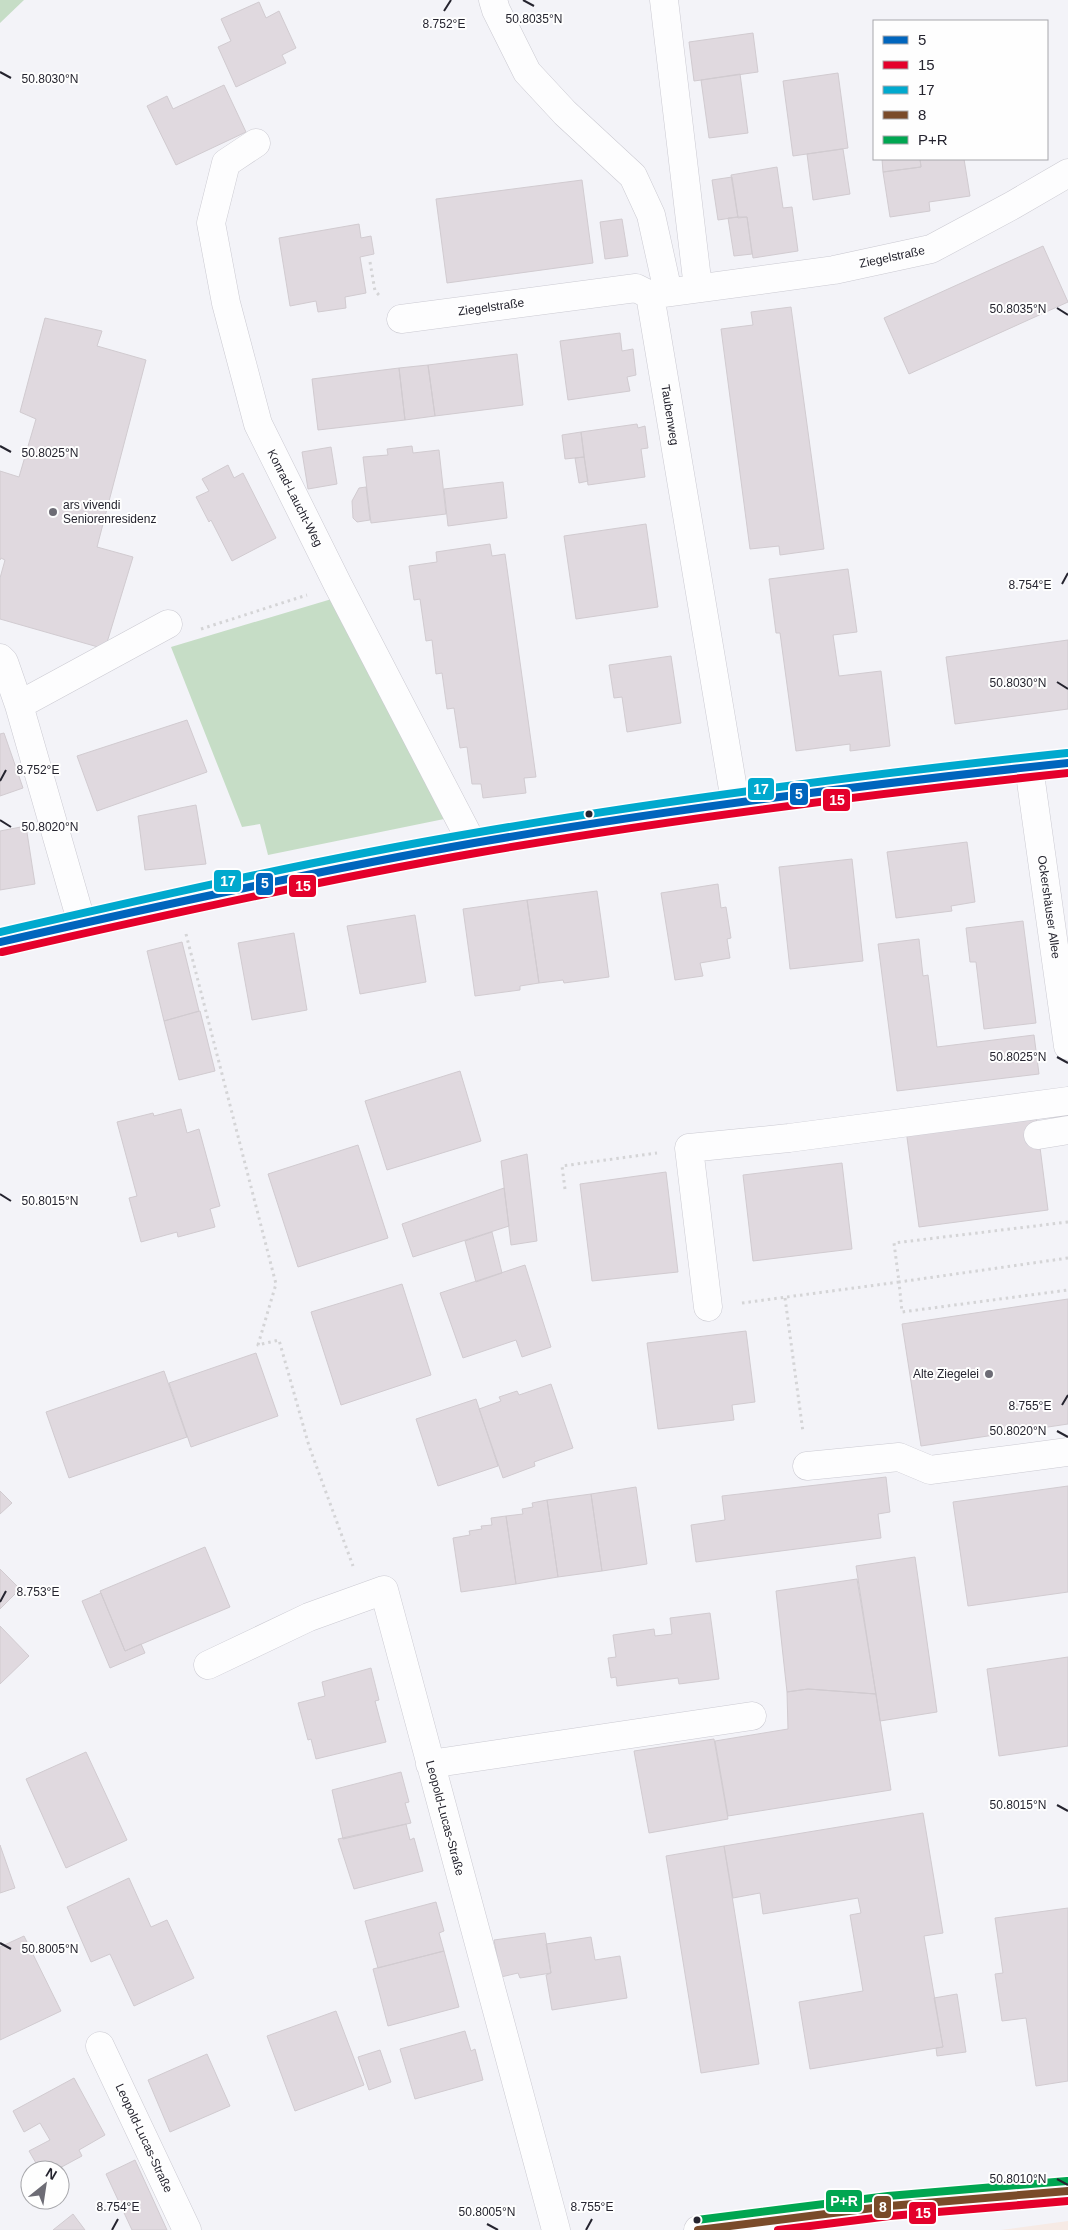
<svg xmlns="http://www.w3.org/2000/svg" width="1068" height="2230" font-family="Arial,sans-serif">
<style>
.education{fill:#f6eae5}
.green{fill:#c6ddc6}
.building{fill:#e0d9df;stroke:#d1cbd0}
.lines{fill:none;stroke-linecap:round;stroke-linejoin:round}
.minor-casing{stroke:#cbcad2;stroke-width:29}
.path{stroke:#d4d4d6;stroke-width:3;stroke-dasharray:2.5 4;stroke-linecap:butt}
.minor{stroke:#fdfdfe;stroke-width:28}
.bus-1-casing{stroke:#fefefe;stroke-width:11}
.bus-2-casing{stroke:#fefefe;stroke-width:11}
.bus-3-casing{stroke:#fefefe;stroke-width:11}
.bus-4-casing{stroke:#fefefe;stroke-width:11}
.bus-5-casing{stroke:#fefefe;stroke-width:11}
.bus-1{stroke:#0065bd;stroke-width:8}
.bus-2{stroke:#e4002b;stroke-width:8}
.bus-3{stroke:#00a9ce;stroke-width:8}
.bus-4{stroke:#7a4b2a;stroke-width:8}
.bus-5{stroke:#00a651;stroke-width:8}
.ticks{fill:none;stroke:#25242f;stroke-width:2}
.poi-dot{fill:#6d6c75;stroke:#fefefe;stroke-width:2}
.bus-dot{fill:#25242f;stroke:#fefefe;stroke-width:2}
.labels{text-anchor:middle;dominant-baseline:central;stroke-width:4;stroke-linejoin:round;paint-order:stroke}
.street-label{font-size:12px;fill:#25242f;stroke:#fefefe}
.poi-label{font-size:12px;fill:#25242f;stroke:#fefefe;text-anchor:start}
.ticks-label{font-size:12px;text-anchor:middle;fill:#25242f;stroke:#fefefe;stroke-width:4;stroke-linejoin:round;paint-order:stroke}
.line-badge{stroke:#fefefe;stroke-width:2}
.badge-label{font-size:14px;text-anchor:middle;font-weight:bold;fill:#fff}
</style>
<rect width="100%" height="100%" fill="#f3f3f8"/>
<path class="education" d="M 1068,2221 L 1068,2230 L 1001,2230 Z"/>
<path class="green" d="M 0,0 L 24,0 L 0,23 Z
M 335,598 L 449,818 L 268,855 L 260,824 L 242,827 L 171,647 Z"/>
<path class="building" d="M 259,2 L 266,18 L 279,11 L 296,48 L 282,55 L 286,63 L 236,87 L 218,47 L 231,41 L 221,19 Z
M 753,33 L 758,72 L 694,81 L 689,42 Z
M 838,73 L 848,148 L 793,156 L 783,81 Z
M 740,74 L 748,133 L 709,138 L 701,80 Z
M 224,85 L 246,132 L 176,165 L 147,106 L 167,96 L 173,109 Z
M 843,149 L 850,194 L 813,200 L 807,154 Z
M 882,159 L 920,159 L 921,167 L 883,172 Z
M 920,159 L 964,159 L 970,196 L 929,202 L 930,211 L 890,217 L 883,172 L 921,167 Z
M 777,167 L 783,208 L 792,207 L 798,251 L 753,258 L 747,217 L 738,218 L 731,175 Z
M 732,177 L 738,217 L 718,220 L 712,180 Z
M 582,180 L 593,263 L 447,283 L 436,199 Z
M 738,217 L 747,217 L 752,254 L 734,256 L 728,218 Z
M 622,219 L 628,256 L 605,259 L 600,222 Z
M 359,224 L 361,238 L 371,236 L 374,254 L 360,257 L 366,293 L 345,297 L 346,308 L 318,312 L 316,301 L 290,306 L 279,238 Z
M 1043,246 L 1068,302 L 909,374 L 884,318 Z
M 791,307 L 824,549 L 780,555 L 779,546 L 750,549 L 721,329 L 753,325 L 751,312 Z
M 45,318 L 102,331 L 97,346 L 146,360 L 97,547 L 133,557 L 105,649 L 0,619 L 0,578 L 5,560 L 1,558 L 0,560 L 0,471 L 19,477 L 36,419 L 20,412 Z
M 620,333 L 622,351 L 633,349 L 636,375 L 627,377 L 630,391 L 568,400 L 560,341 Z
M 517,354 L 523,405 L 435,416 L 428,365 Z
M 428,365 L 435,416 L 405,420 L 399,368 Z
M 399,368 L 405,420 L 318,430 L 312,379 Z
M 637,424 L 638,428 L 645,426 L 648,448 L 641,449 L 645,477 L 588,485 L 581,432 Z
M 581,432 L 584,457 L 565,459 L 562,435 Z
M 412,446 L 413,453 L 439,450 L 446,514 L 371,523 L 363,457 L 388,455 L 387,449 Z
M 331,447 L 337,484 L 308,489 L 302,452 Z
M 584,457 L 588,481 L 579,483 L 575,458 Z
M 228,465 L 234,478 L 243,473 L 276,538 L 232,561 L 211,520 L 209,522 L 196,497 L 209,491 L 202,479 Z
M 503,482 L 507,518 L 448,526 L 444,489 Z
M 366,487 L 370,520 L 357,522 L 353,518 L 352,501 L 359,488 Z
M 646,524 L 658,607 L 576,619 L 564,536 Z
M 490,544 L 492,556 L 505,554 L 536,777 L 524,778 L 526,793 L 483,798 L 481,784 L 472,784 L 467,747 L 460,748 L 454,708 L 447,709 L 442,673 L 436,674 L 432,640 L 426,641 L 420,599 L 414,600 L 409,566 L 437,562 L 436,552 Z
M 848,569 L 857,632 L 833,635 L 839,676 L 881,671 L 890,746 L 850,751 L 850,744 L 796,751 L 780,633 L 776,633 L 769,579 Z
M 1068,640 L 1068,709 L 955,724 L 946,657 Z
M 671,656 L 681,723 L 627,732 L 622,697 L 614,698 L 609,665 Z
M 187,720 L 207,772 L 97,811 L 77,756 Z
M 4,733 L 23,788 L 0,796 L 0,734 Z
M 196,805 L 206,864 L 145,870 L 138,816 Z
M 26,826 L 35,884 L 0,890 L 0,831 Z
M 967,842 L 975,902 L 951,906 L 952,911 L 896,918 L 887,852 Z
M 852,859 L 863,961 L 790,969 L 779,867 Z
M 718,884 L 721,908 L 726,907 L 731,938 L 727,939 L 730,958 L 700,963 L 703,976 L 675,980 L 661,893 Z
M 597,891 L 609,977 L 564,983 L 563,980 L 539,983 L 527,900 Z
M 527,900 L 539,983 L 520,986 L 520,990 L 475,996 L 463,909 Z
M 415,915 L 426,982 L 360,994 L 347,926 Z
M 1023,921 L 1036,1023 L 984,1029 L 976,962 L 970,962 L 966,928 Z
M 294,933 L 307,1010 L 252,1020 L 238,943 Z
M 919,939 L 923,976 L 928,975 L 937,1047 L 1034,1035 L 1039,1074 L 897,1091 L 878,944 Z
M 182,942 L 199,1011 L 164,1021 L 147,951 Z
M 200,1011 L 215,1071 L 179,1080 L 164,1021 Z
M 460,1071 L 481,1141 L 387,1170 L 365,1101 Z
M 181,1109 L 187,1133 L 199,1129 L 220,1206 L 210,1209 L 215,1227 L 178,1237 L 177,1232 L 141,1242 L 129,1198 L 137,1196 L 117,1122 L 153,1113 L 154,1116 Z
M 1036,1116 L 1048,1210 L 919,1227 L 906,1130 Z
M 358,1145 L 388,1238 L 298,1267 L 268,1174 Z
M 527,1154 L 537,1241 L 511,1245 L 501,1161 Z
M 842,1163 L 852,1249 L 753,1261 L 743,1175 Z
M 666,1172 L 678,1272 L 592,1281 L 580,1184 Z
M 504,1188 L 509,1226 L 413,1257 L 402,1224 Z
M 492,1232 L 502,1273 L 476,1282 L 465,1241 Z
M 525,1265 L 551,1347 L 522,1357 L 516,1340 L 463,1358 L 440,1293 Z
M 402,1284 L 431,1375 L 341,1405 L 311,1312 Z
M 1068,1299 L 1068,1424 L 921,1446 L 902,1324 Z
M 746,1331 L 755,1402 L 732,1405 L 734,1420 L 658,1429 L 647,1343 Z
M 256,1353 L 278,1416 L 191,1447 L 169,1383 Z
M 164,1371 L 187,1437 L 69,1478 L 46,1412 Z
M 551,1384 L 573,1448 L 534,1462 L 535,1466 L 503,1478 L 479,1409 L 501,1401 L 499,1397 L 517,1391 L 519,1395 Z
M 476,1399 L 498,1466 L 438,1486 L 416,1419 Z
M 886,1477 L 890,1512 L 878,1514 L 881,1538 L 696,1562 L 691,1525 L 725,1520 L 722,1496 Z
M 1068,1486 L 1068,1592 L 968,1606 L 953,1502 Z
M 636,1487 L 647,1564 L 602,1571 L 591,1494 Z
M 0,1491 L 12,1503 L 0,1514 Z
M 591,1494 L 602,1571 L 558,1577 L 547,1500 Z
M 547,1500 L 558,1577 L 516,1584 L 506,1516 L 523,1514 L 522,1509 L 533,1507 L 532,1503 Z
M 506,1516 L 516,1584 L 461,1592 L 453,1538 L 470,1535 L 469,1531 L 482,1529 L 481,1526 L 492,1525 L 491,1518 Z
M 205,1547 L 230,1607 L 125,1651 L 100,1591 Z
M 915,1557 L 937,1712 L 880,1721 L 856,1566 Z
M 0,1569 L 20,1589 L 0,1609 Z
M 857,1579 L 876,1694 L 808,1689 L 787,1692 L 776,1591 Z
M 101,1593 L 125,1651 L 141,1644 L 145,1653 L 110,1668 L 82,1601 Z
M 710,1613 L 719,1679 L 679,1684 L 678,1678 L 617,1686 L 616,1677 L 611,1678 L 608,1658 L 616,1657 L 613,1635 L 654,1629 L 655,1636 L 672,1634 L 670,1618 Z
M 0,1626 L 29,1656 L 0,1684 Z
M 1068,1657 L 1068,1746 L 999,1756 L 987,1669 Z
M 371,1668 L 379,1700 L 375,1701 L 386,1742 L 316,1759 L 311,1739 L 308,1740 L 298,1703 L 325,1696 L 322,1682 Z
M 808,1689 L 876,1694 L 891,1790 L 728,1816 L 715,1741 L 788,1729 L 787,1692 Z
M 714,1739 L 728,1819 L 649,1833 L 634,1751 Z
M 86,1752 L 127,1840 L 66,1868 L 26,1779 Z
M 401,1772 L 409,1802 L 405,1803 L 411,1823 L 343,1839 L 332,1790 Z
M 923,1813 L 943,1933 L 924,1936 L 943,2047 L 810,2069 L 799,2002 L 863,1991 L 850,1915 L 861,1913 L 858,1898 L 763,1914 L 760,1893 L 733,1898 L 724,1846 Z
M 406,1824 L 410,1840 L 414,1838 L 423,1871 L 354,1889 L 338,1839 Z
M 0,1845 L 15,1888 L 0,1893 Z
M 724,1846 L 759,2064 L 701,2073 L 666,1856 Z
M 129,1878 L 151,1927 L 167,1920 L 194,1978 L 134,2006 L 110,1954 L 91,1962 L 67,1907 Z
M 436,1902 L 444,1931 L 439,1933 L 444,1951 L 378,1968 L 365,1921 Z
M 1068,1908 L 1068,2081 L 1036,2086 L 1026,2018 L 1002,2021 L 995,1974 L 1003,1973 L 995,1918 Z
M 545,1933 L 551,1973 L 520,1978 L 518,1973 L 501,1977 L 494,1940 Z
M 24,1936 L 61,2011 L 0,2040 L 0,1947 Z
M 591,1937 L 595,1960 L 620,1956 L 627,1998 L 552,2010 L 546,1975 L 551,1973 L 546,1944 Z
M 444,1951 L 459,2007 L 388,2026 L 373,1969 Z
M 957,1994 L 966,2052 L 937,2056 L 936,2048 L 943,2047 L 934,1998 Z
M 336,2011 L 364,2085 L 295,2111 L 267,2036 Z
M 465,2031 L 471,2051 L 475,2049 L 483,2080 L 415,2099 L 400,2049 Z
M 380,2050 L 391,2082 L 369,2090 L 358,2057 Z
M 207,2054 L 230,2106 L 170,2132 L 148,2080 Z
M 74,2078 L 105,2135 L 79,2150 L 82,2156 L 56,2170 L 40,2170 L 29,2151 L 50,2140 L 40,2123 L 24,2132 L 13,2111 Z
M 135,2160 L 167,2230 L 132,2230 L 106,2174 Z
M 73,2214 L 85,2230 L 53,2230 Z"/>
<g class="lines">
<g class="minor-casing">
<path id="minor" d="M 493,0 L 496,10 L 527,72 L 565,113 L 633,176 L 651,215 L 668,292
M 664,0 L 698,288
M 256,143 L 226,163 L 211,223 L 226,303 L 258,424 L 338,585 L 472,843
M 650,295 L 735,801
M 401,319 L 636,288 L 650,295 L 834,270 L 931,249 L 1013,205 L 1068,173
M 0,658 L 4,662 L 19,705 L 82,924
M 19,705 L 168,624
M 1029,767 L 1068,1046
M 0,942 C 157,906 315,871 474,843 C 671,809 869,783 1068,763
M 1038,1135 L 1068,1130
M 708,1307 L 689,1148 L 789,1138 L 1068,1101
M 807,1466 L 899,1457 L 930,1470 L 1068,1452
M 208,1665 L 309,1617 L 384,1590 L 556,2230
M 430,1764 L 752,1716
M 100,2046 L 187,2230
M 698,2230 L 889,2206 L 1068,2191"/>
</g>
<path class="path" d="M 370,262 L 375,291 L 379,295
M 201,629 L 307,595
M 186,934 L 276,1284 L 258,1345 L 279,1340 L 309,1446 L 353,1566
M 565,1189 L 562,1166 L 657,1153
M 1068,1258 L 899,1282 L 902,1312 L 1068,1290
M 785,1298 L 803,1432
M 742,1303 L 899,1282 L 894,1243 L 1068,1222"/>
<use href="#minor" class="minor"/>
<g class="bus-1-casing">
<path id="bus-1" d="M 0,942 C 157,906 315,871 474,843 C 671,809 869,784 1068,763"/>
</g>
<g class="bus-2-casing">
<path id="bus-2" d="M 2,952 C 159,916 317,881 476,853 C 672,819 870,794 1068,773
M 778,2230 L 890,2216 L 1068,2201"/>
</g>
<g class="bus-3-casing">
<path id="bus-3" d="M 0,932 C 157,896 315,860 474,833 C 671,799 869,774 1067,753"/>
</g>
<g class="bus-4-casing">
<path id="bus-4" d="M 698,2230 L 889,2206 L 1068,2191"/>
</g>
<g class="bus-5-casing">
<path id="bus-5" d="M 697,2220 L 888,2196 L 1067,2181"/>
</g>
<use href="#bus-1" class="bus-1"/>
<use href="#bus-2" class="bus-2"/>
<use href="#bus-3" class="bus-3"/>
<use href="#bus-4" class="bus-4"/>
<use href="#bus-5" class="bus-5"/>
</g>
<path class="ticks" d="M 523,0 L 534,6M 444,11 L 451,0M 0,72 L 11,78M 1057,308 L 1068,315M 0,446 L 11,452M 1062,584 L 1068,573M 1057,682 L 1068,689M 0,781 L 6,770M 0,820 L 11,827M 1057,1057 L 1068,1063M 0,1194 L 11,1201M 1062,1405 L 1068,1395M 1057,1431 L 1068,1437M 0,1602 L 6,1591M 1057,1805 L 1068,1811M 0,1943 L 11,1949M 1057,2179 L 1068,2185M 487,2224 L 498,2230M 112,2230 L 118,2219M 586,2230 L 592,2219"/>
<g class="poi-dot">
<circle cx="53" cy="512" r="5"/>
<circle cx="989" cy="1374" r="5"/>
</g>
<g class="bus-dot">
<circle cx="589" cy="814" r="4.5"/>
<circle cx="697" cy="2220" r="4.5"/>
</g>
<g class="labels">
<g class="street-label">
<text transform="translate(892 257) rotate(-12)">Ziegelstraße</text>
<text transform="translate(491 307) rotate(-8)">Ziegelstraße</text>
<text transform="translate(670 415) rotate(81)">Taubenweg</text>
<text transform="translate(295 498) rotate(63)">Konrad-Laucht-Weg</text>
<text transform="translate(1049 907) rotate(82)">Ockershäuser Allee</text>
<text transform="translate(445 1818) rotate(75)">Leopold-Lucas-Straße</text>
<text transform="translate(144 2138) rotate(65)">Leopold-Lucas-Straße</text>
</g>
<g class="poi-label">
<text x="63" y="505">ars vivendi<tspan x="63" dy="14">Seniorenresidenz</tspan></text>
<text x="979" y="1374" text-anchor="end">Alte Ziegelei</text>
</g>
</g>
<g class="ticks-label">
<text x="534" y="23">50.8035°N</text>
<text x="444" y="28">8.752°E</text>
<text x="50" y="83">50.8030°N</text>
<text x="1018" y="313">50.8035°N</text>
<text x="50" y="457">50.8025°N</text>
<text x="1030" y="589">8.754°E</text>
<text x="1018" y="687">50.8030°N</text>
<text x="38" y="774">8.752°E</text>
<text x="50" y="831">50.8020°N</text>
<text x="1018" y="1061">50.8025°N</text>
<text x="50" y="1205">50.8015°N</text>
<text x="1030" y="1410">8.755°E</text>
<text x="1018" y="1435">50.8020°N</text>
<text x="38" y="1596">8.753°E</text>
<text x="1018" y="1809">50.8015°N</text>
<text x="50" y="1953">50.8005°N</text>
<text x="1018" y="2183">50.8010°N</text>
<text x="118" y="2211">8.754°E</text>
<text x="592" y="2211">8.755°E</text>
<text x="487" y="2216">50.8005°N</text>
</g>
<g class="line-badge">
<rect x="747" y="777" width="28" height="24" rx="5" fill="#00a9ce"/>
<rect x="789" y="782" width="20" height="24" rx="5" fill="#0065bd"/>
<rect x="822" y="788" width="29" height="24" rx="5" fill="#e4002b"/>
<rect x="213" y="869" width="29" height="24" rx="5" fill="#00a9ce"/>
<rect x="255" y="872" width="19" height="24" rx="5" fill="#0065bd"/>
<rect x="288" y="874" width="29" height="24" rx="5" fill="#e4002b"/>
<rect x="825" y="2189" width="38" height="24" rx="5" fill="#00a651"/>
<rect x="873" y="2195" width="19" height="24" rx="5" fill="#7a4b2a"/>
<rect x="908" y="2201" width="29" height="24" rx="5" fill="#e4002b"/>
</g>
<g class="badge-label">
<text x="761" y="794">17</text>
<text x="799" y="799">5</text>
<text x="837" y="805">15</text>
<text x="228" y="886">17</text>
<text x="265" y="888">5</text>
<text x="303" y="891">15</text>
<text x="844" y="2206">P+R</text>
<text x="883" y="2212">8</text>
<text x="923" y="2218">15</text>
</g>
<rect x="873" y="20" width="175" height="140" fill="#fefefe" stroke="#a7a7ab"/>
<rect x="883" y="36" width="25" height="8" fill="#0065bd" stroke="#a7a7ab"/>
<text x="918" y="45" font-size="15" fill="#25242f">5</text>
<rect x="883" y="61" width="25" height="8" fill="#e4002b" stroke="#a7a7ab"/>
<text x="918" y="70" font-size="15" fill="#25242f">15</text>
<rect x="883" y="86" width="25" height="8" fill="#00a9ce" stroke="#a7a7ab"/>
<text x="918" y="95" font-size="15" fill="#25242f">17</text>
<rect x="883" y="111" width="25" height="8" fill="#7a4b2a" stroke="#a7a7ab"/>
<text x="918" y="120" font-size="15" fill="#25242f">8</text>
<rect x="883" y="136" width="25" height="8" fill="#00a651" stroke="#a7a7ab"/>
<text x="918" y="145" font-size="15" fill="#25242f">P+R</text>
<g transform="translate(45 2185) rotate(30)"><circle r="24" fill="#fefefe" stroke="#a7a7ab"/>
<path d="M0-4L9 19L0 12L-9 19Z" fill="#6d6c75"/>
<text y="-8" font-size="14" font-weight="bold" text-anchor="middle" fill="#25242f">N</text>
</g>
</svg>
